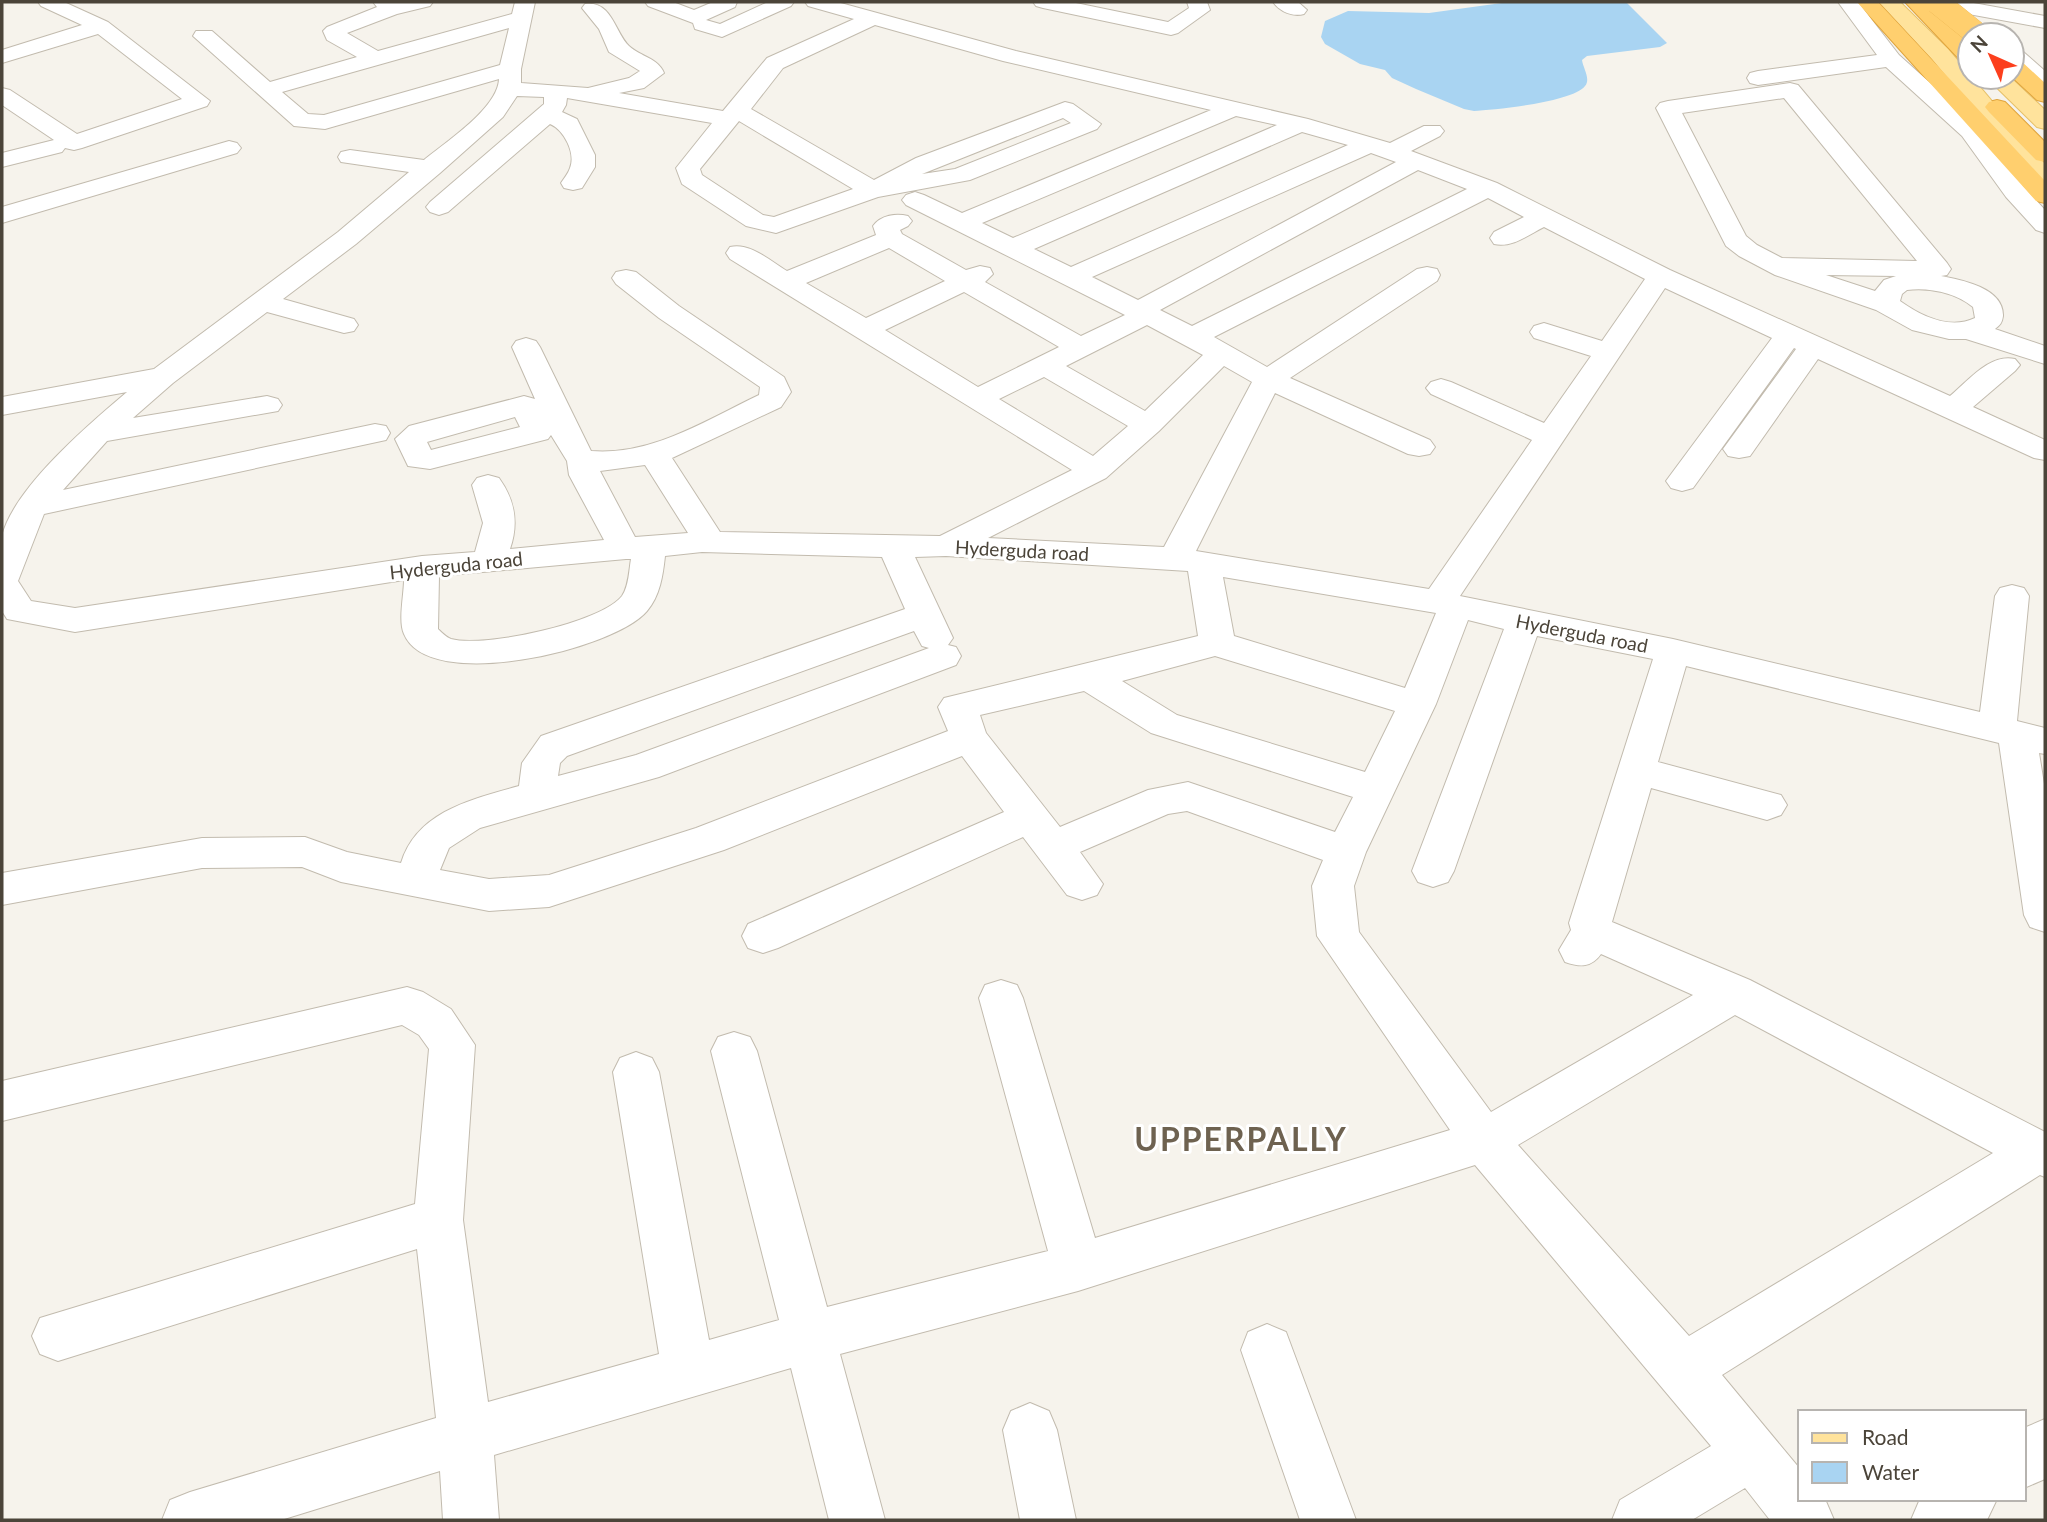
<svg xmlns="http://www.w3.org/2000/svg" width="2047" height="1522" font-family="Lato,sans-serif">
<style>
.water{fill:#a9d4f2}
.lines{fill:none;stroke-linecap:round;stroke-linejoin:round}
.minor-casing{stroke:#c2bbae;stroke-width:2}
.major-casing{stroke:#e6c16a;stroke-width:2}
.highway-casing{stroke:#e0a43c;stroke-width:2}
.minor{fill:#fff;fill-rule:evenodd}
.major{fill:#ffe39c;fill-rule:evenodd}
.highway{fill:#ffcf6e;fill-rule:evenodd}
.highway-bridge-casing{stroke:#e0a43c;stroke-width:24;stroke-linecap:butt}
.highway-bridge{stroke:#ffcf6e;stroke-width:24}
.labels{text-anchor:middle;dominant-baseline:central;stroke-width:6;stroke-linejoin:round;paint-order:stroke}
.street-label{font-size:19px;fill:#4b4439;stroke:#fff}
.near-district-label{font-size:32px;font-weight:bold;letter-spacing:2px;fill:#6e6250;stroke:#fff}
</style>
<rect width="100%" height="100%" fill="#f6f3ec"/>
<path class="water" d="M 1509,2 L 1626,2 L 1667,43 L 1660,47 L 1587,56 L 1582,60 C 1583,68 1591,79 1585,86 C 1573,102 1495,110 1474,111 L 1464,109 L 1416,89 L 1392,78 L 1385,70 L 1360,64 L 1325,44 L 1321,37 L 1325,21 L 1348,11 L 1429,13 Z"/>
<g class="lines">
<g class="minor-casing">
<path id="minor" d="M 38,2 L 64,2 L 108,22 L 210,101 L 207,106 L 82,148 L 74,150 L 65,148 L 62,152 L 2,167 L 2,153 L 54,140 L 2,105 L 2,88 L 10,90 L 77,134 L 182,99 L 98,34 L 2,63 L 2,50 L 82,25 L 41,6 Z
M 373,2 L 433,2 L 430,6 L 397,14 L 347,33 L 378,51 L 512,14 L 515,2 L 535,2 L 521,69 L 521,83 L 588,88 L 629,78 L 640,71 L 609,52 L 599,29 L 582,8 L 585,4 C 612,0 615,33 629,46 C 641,57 658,58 664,73 L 644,88 L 619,93 L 723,111 L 767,58 L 854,19 L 808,6 L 805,2 L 837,2 L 1016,51 L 1308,119 L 1390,143 L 1424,126 L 1440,126 L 1444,131 L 1440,136 L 1411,151 L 1497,183 L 1670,270 L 1950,396 C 1968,381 1990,353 2015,359 L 2020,365 L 2015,371 L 1973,407 L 2045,440 L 2045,460 L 2034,458 L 1818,359 L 1750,456 L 1739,458 L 1728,456 L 1723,449 L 1796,349 L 1794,348 L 1693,488 L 1682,491 L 1671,488 L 1666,481 L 1772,338 L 1665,288 L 1460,596 L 1673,639 L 1980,712 L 1995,596 L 2000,588 L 2012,585 L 2024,588 L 2029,596 L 2017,721 L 2045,728 L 2045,754 L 2039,753 L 2045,790 L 2045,932 L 2030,927 L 2024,915 L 1999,743 L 1686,666 L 1658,762 L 1781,795 L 1787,805 L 1781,815 L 1767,820 L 1651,788 L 1612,922 L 1750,980 L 2045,1132 L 2045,1177 L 2040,1175 L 1722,1375 L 1800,1469 L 1800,1499 L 1825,1499 L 1834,1520 L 1770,1520 L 1745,1488 L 1692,1520 L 1612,1520 L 1620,1500 L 1711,1446 L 1475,1165 L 1078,1291 L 840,1354 L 885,1520 L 829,1520 L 791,1368 L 494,1455 L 499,1520 L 443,1520 L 440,1471 L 281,1520 L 162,1520 L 170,1500 L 190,1492 L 436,1418 L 417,1249 L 58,1361 L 40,1354 L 32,1336 L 40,1318 L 415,1204 L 429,1049 L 419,1035 L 402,1025 L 2,1121 L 2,1081 L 407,987 L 423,992 L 451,1009 L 475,1045 L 463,1220 L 488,1402 L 659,1354 L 613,1072 L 620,1058 L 636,1052 L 652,1058 L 659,1072 L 709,1340 L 779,1320 L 711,1051 L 718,1037 L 734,1032 L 750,1037 L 757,1051 L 827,1307 L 1048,1251 L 979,998 L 985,985 L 1001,980 L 1017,985 L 1023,998 L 1095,1238 L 1450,1130 L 1317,936 L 1312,886 L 1323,860 L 1187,811 L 1168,814 L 1080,852 L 1103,884 L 1097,895 L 1082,900 L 1067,895 L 1023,837 L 778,948 L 763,953 L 748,948 L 742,936 L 748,924 L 1004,812 L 962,756 L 724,850 L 549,907 L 489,911 L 341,882 L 302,867 L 202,868 L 2,905 L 2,873 L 202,838 L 305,837 L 347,852 L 401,863 C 417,811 473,799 519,786 L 522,763 L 541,736 L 905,609 L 882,557 L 702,552 L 665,556 C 663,575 660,596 647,611 C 614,650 428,694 404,634 C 398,621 404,595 404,580 L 75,632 L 7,619 L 2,611 C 2,590 0,557 2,536 C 14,488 89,424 127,392 L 2,415 L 2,397 L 154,369 L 338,232 L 409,172 L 341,162 L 338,157 L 341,152 L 350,150 L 424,160 C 446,142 498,108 499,79 L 325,129 L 294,126 L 193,36 L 196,31 L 212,31 L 270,82 L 357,57 L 327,40 L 323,31 L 327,27 L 377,7 ZM 875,25 L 1003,61 L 1211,110 L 962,213 L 924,195 L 915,192 L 906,195 L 902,200 L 906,205 L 1125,315 L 1081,336 L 985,282 L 993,274 L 990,268 L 980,266 L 966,270 L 902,234 L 900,230 L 908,226 L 912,221 L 908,216 C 896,213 881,215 873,226 L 876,235 L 787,271 C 770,261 750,242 730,247 L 726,253 L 730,259 L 1072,470 L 940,536 L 720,532 L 672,458 L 781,407 L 791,392 L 784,377 L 679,306 L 636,272 L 626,270 L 616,272 L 612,278 L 616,284 L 659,318 L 760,387 L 759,395 C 706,420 652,456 591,451 L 540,347 L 536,341 L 526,338 L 516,341 L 512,347 L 535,399 L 524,396 L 409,426 L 395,439 L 408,466 L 430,469 L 548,439 L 551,435 L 567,461 L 569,475 L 604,540 L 510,549 C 519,523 515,500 499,478 L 488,475 L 477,478 L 472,485 L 483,523 L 475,552 L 422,556 L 75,608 L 31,601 L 18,581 L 44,514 L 386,440 L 390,433 L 386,426 L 375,424 L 63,490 L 107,441 L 278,411 L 282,405 L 278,399 L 267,396 L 133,418 L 173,383 L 267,312 L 344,333 L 354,331 L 358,325 L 354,319 L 283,299 L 356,244 L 440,173 L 503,117 L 517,96 L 544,97 L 544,104 L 430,202 L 426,207 L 430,212 L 439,215 L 448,212 L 550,124 C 564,130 576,153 570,168 C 568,174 564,178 561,183 L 564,188 L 573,190 L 582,188 L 595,167 L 595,155 L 577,119 L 562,112 L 566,105 L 567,98 L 712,123 L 676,168 L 682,184 L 746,226 L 776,233 L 878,197 L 970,180 L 1097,129 L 1101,124 L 1073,104 L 1065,102 L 916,158 L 874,180 L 751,109 L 783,68 ZM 509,28 L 500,65 L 324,115 L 308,114 L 282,92 ZM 1236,116 L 1277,125 L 1013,238 L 982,223 ZM 1063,118 L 1071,123 L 955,169 L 922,174 ZM 739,121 L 853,189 L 774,217 L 763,215 L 702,175 L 700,169 ZM 1302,132 L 1348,145 L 1071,267 L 1034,249 ZM 1371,153 L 1396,162 L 1138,300 L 1092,277 ZM 1418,170 L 1467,189 L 1192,326 L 1160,310 ZM 1488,198 L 1524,217 L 1494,232 L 1490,238 L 1494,244 C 1512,248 1528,235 1544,227 L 1645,279 L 1602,341 L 1544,323 L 1534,326 L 1530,332 L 1534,338 L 1591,356 L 1544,423 L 1451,382 L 1441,379 L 1431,382 L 1426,388 L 1431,394 L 1532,440 L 1429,589 L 1196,551 L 1275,393 L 1408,454 L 1419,456 L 1430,454 L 1435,447 L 1430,440 L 1290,378 L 1437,281 L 1440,275 L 1437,269 L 1427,267 L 1417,269 L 1267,367 L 1214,337 ZM 889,248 L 945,281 L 866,318 L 806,283 ZM 964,292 L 1059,347 L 978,387 L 885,330 ZM 1147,325 L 1203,355 L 1145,411 L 1066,366 ZM 1224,366 L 1252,382 L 1164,547 L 988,538 L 1106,478 L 1159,431 ZM 1044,377 L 1128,426 L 1093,456 L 999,399 ZM 515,417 L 520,427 L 431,450 L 427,442 ZM 645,465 L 688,533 L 635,537 L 600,471 ZM 946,556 L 1188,571 L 1198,636 L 944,698 L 938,707 L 948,731 L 696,828 L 549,875 L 489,879 L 440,870 L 449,848 L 480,828 L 659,777 L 956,665 L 961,656 L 956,647 L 948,645 L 953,638 L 915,557 ZM 626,559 L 631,559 C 629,570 629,586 622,596 C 601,623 484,648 451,639 C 446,637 442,633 438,629 L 439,576 ZM 1223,577 L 1436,613 L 1405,688 L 1234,636 ZM 1468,620 L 1504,629 L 1412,871 L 1418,882 L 1433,887 L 1448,882 L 1454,871 L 1537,636 L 1653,659 L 1569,923 L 1571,930 L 1559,950 L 1565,962 C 1580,967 1591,968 1601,954 L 1693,995 L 1491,1112 L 1359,932 L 1354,886 L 1366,852 L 1436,704 ZM 914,631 L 922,646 L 929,648 L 636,755 L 558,776 L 560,763 L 567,756 ZM 1215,656 L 1395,711 L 1365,772 L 1177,715 L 1122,681 ZM 1084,691 L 1151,733 L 1353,797 L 1335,832 L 1188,782 L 1148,790 L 1060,827 L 986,733 L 980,715 ZM 1735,1015 L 1993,1153 L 1689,1336 L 1518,1145 Z
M 645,2 L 673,2 L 694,10 L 713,2 L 737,2 L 735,7 L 706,20 L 720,24 L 768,2 L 794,2 L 791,6 L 722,37 L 695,29 L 693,23 L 648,6 Z
M 1033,2 L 1071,2 L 1168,22 L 1189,8 L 1187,2 L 1207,2 L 1210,10 L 1178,33 L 1171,35 L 1043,8 L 1036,6 Z
M 1273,2 L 1298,2 L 1307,10 L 1304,14 C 1293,17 1280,12 1273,2 Z
M 1838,2 L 1858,2 L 1899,55 L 1978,126 L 2024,187 L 2045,210 L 2045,233 L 2036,230 L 2006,197 L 1962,136 L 1886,67 L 1758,85 L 1750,83 L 1747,78 L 1750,73 L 1758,71 L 1877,55 Z
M 1917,2 L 1968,2 L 2045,16 L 2045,28 L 1952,11 L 1917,10 L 1914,6 Z
M 2012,47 L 2020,49 L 2045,71 L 2045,89 L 2037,87 L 2012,65 Z
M 1790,83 L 1798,85 L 1947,263 L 1951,269 L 1947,275 L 1941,276 C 1962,280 2004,288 2003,316 C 2002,323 2000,325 1995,329 L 2045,346 L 2045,364 L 1966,339 L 1949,339 L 1912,330 L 1876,310 L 1775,275 L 1739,256 L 1726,246 L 1656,108 L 1660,103 L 1668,101 ZM 1784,98 L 1917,261 L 1782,258 L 1757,245 L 1746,236 L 1682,113 ZM 1826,275 L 1896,276 L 1884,280 L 1875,291 ZM 1907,290 C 1929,287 1956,293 1973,307 L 1975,318 C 1950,330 1921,316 1900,301 L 1902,294 Z
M 229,141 L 237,143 L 241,148 L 237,153 L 2,223 L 2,207 Z
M 1267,1324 L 1286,1332 L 1356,1520 L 1300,1520 L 1241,1350 L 1248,1332 Z
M 1030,1403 L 1049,1411 L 1057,1430 L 1076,1520 L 1020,1520 L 1003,1430 L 1011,1411 Z
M 2045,1419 L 2045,1479 L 2024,1488 L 2024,1428 Z
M 1920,1499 L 1997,1499 L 1987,1520 L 1911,1520 Z"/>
</g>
<g class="major-casing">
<path id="major" d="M 1879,2 L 1900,2 L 1948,49 L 2045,164 L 2045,186 L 2036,184 L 1932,59 Z
M 1986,77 L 2010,77 L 2045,110 L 2045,129 L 2037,127 Z"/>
</g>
<g class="highway-casing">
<path id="highway" d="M 1857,2 L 1878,2 L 2045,181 L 2045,203 L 2036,201 Z
M 1905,2 L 1926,2 L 1970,45 L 1970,64 L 1962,62 Z
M 2012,58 L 2020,60 L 2045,83 L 2045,102 L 2037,100 L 2012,77 Z
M 1997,100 L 2005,102 L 2045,142 L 2045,162 L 2036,160 L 1989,112 L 1985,107 L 1989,102 Z"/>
</g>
<use href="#minor" class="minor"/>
<use href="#major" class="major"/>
<use href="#highway" class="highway"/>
<g class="highway-bridge-casing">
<path id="highway-bridge" d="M 1937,2 L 1978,35"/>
</g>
<use href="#highway-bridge" class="highway-bridge"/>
</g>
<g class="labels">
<g class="street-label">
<text transform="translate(1022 550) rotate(3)">Hyderguda road</text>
<text transform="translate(456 565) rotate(-6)">Hyderguda road</text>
<text transform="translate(1582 633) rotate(11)">Hyderguda road</text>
</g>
<g class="near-district-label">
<text x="1241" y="1138">UPPERPALLY</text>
</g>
</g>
<rect width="2047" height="1522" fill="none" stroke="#4b4439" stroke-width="7"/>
<rect x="1798" y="1410" width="228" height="91" fill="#ffffff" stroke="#b7b4b0" stroke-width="2"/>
<rect x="1812" y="1433" width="35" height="10" fill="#ffe39c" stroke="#b7b4b0" stroke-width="2"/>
<text x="1862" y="1445" font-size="21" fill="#4b4439">Road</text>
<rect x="1812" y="1462" width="35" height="21" fill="#a9d4f2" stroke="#b7b4b0" stroke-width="2"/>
<text x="1862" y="1480" font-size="21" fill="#4b4439">Water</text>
<g transform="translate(1991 56) rotate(315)"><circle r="33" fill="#ffffff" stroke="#b7b4b0" stroke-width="2"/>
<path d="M0-5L12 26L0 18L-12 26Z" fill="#fc3f1d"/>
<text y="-10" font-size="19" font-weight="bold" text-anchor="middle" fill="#4b4439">N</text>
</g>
</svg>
